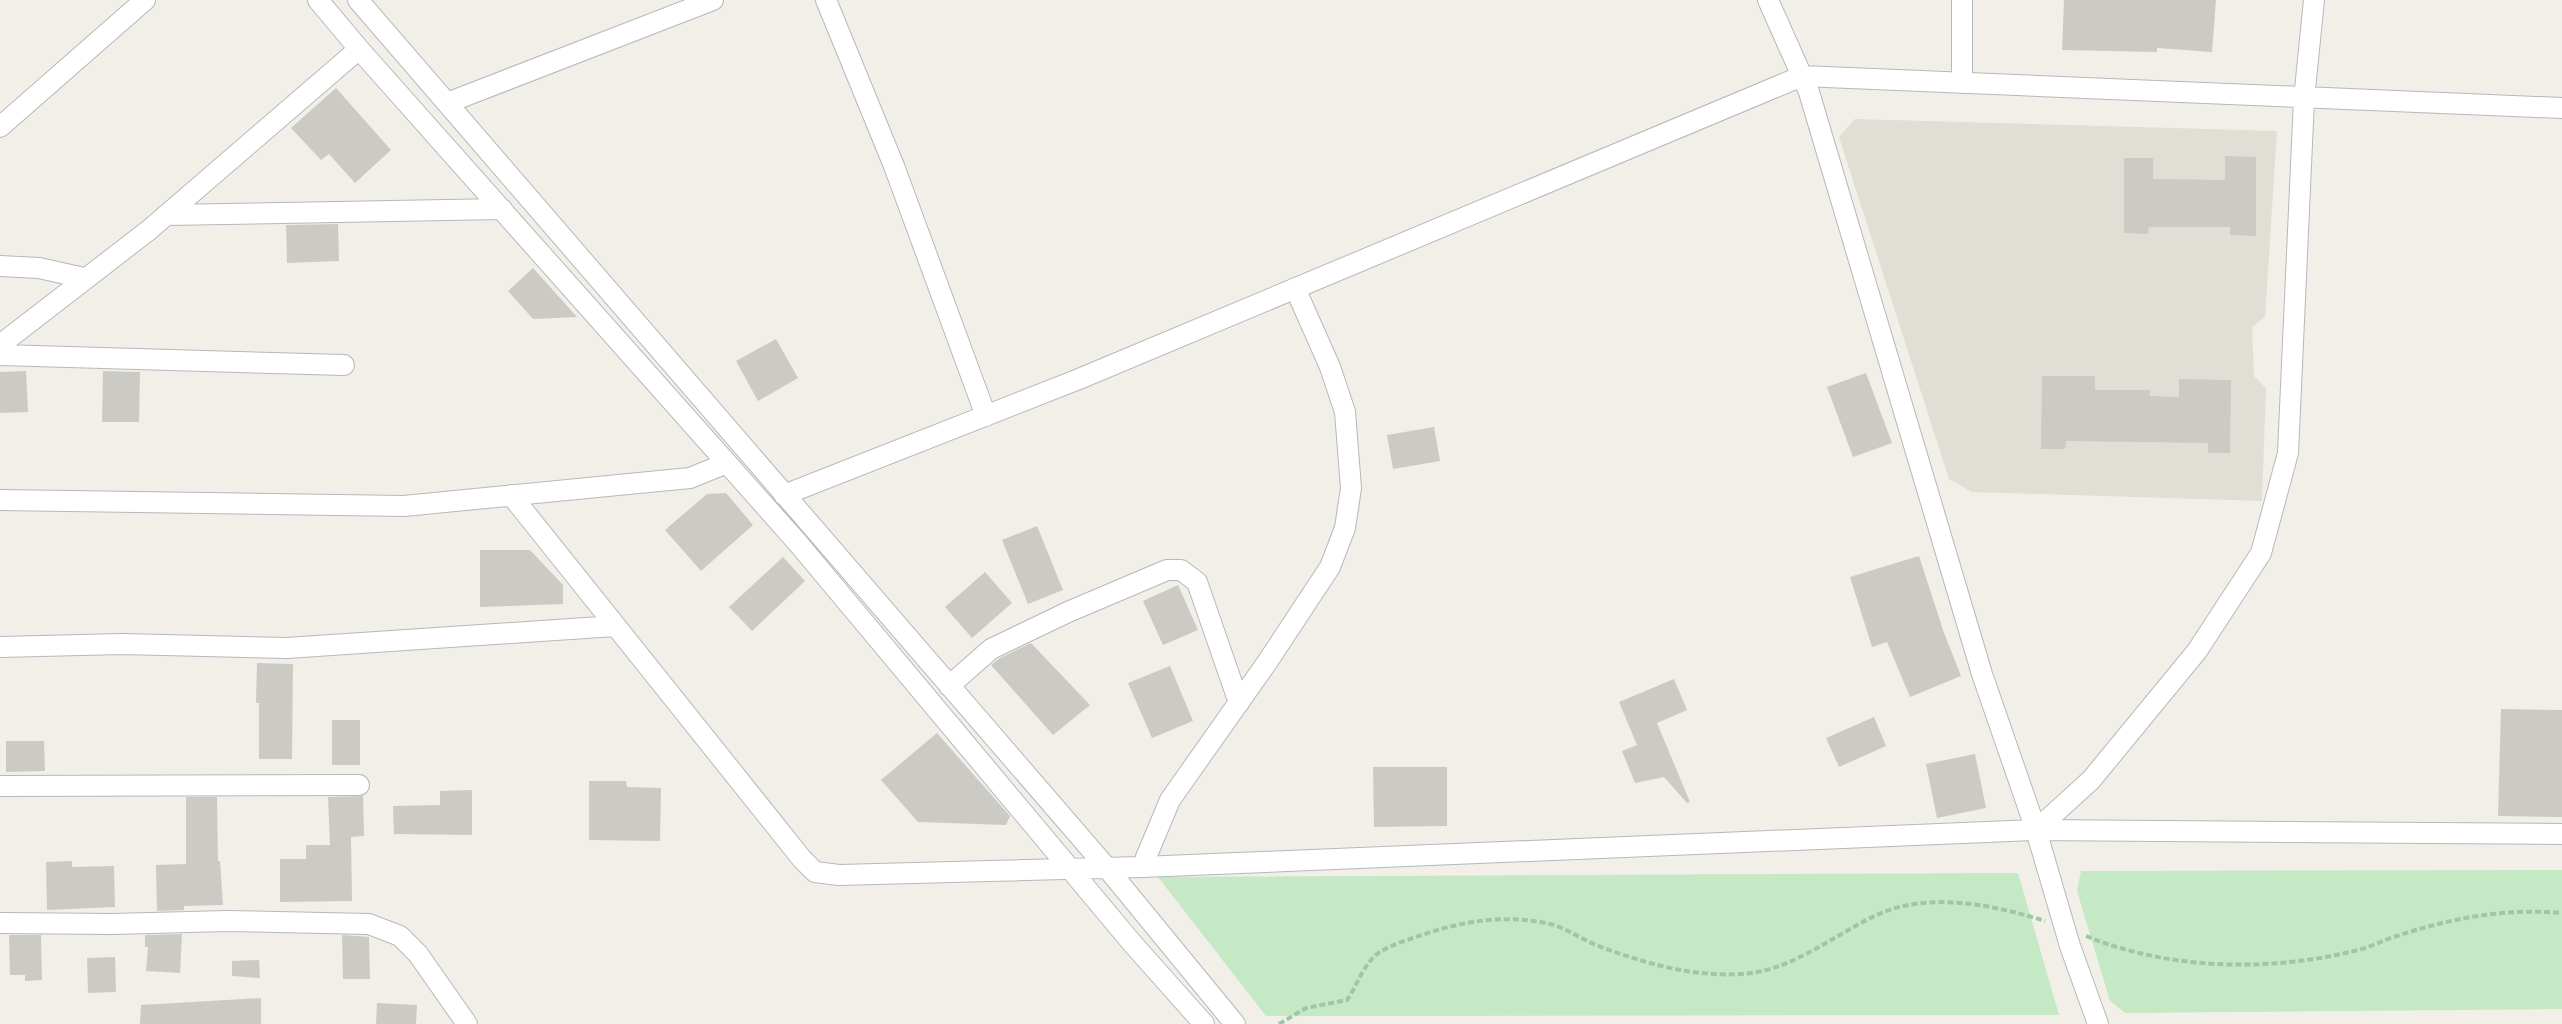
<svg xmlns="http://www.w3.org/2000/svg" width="2562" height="1024" font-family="'PT Sans',sans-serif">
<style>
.education{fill:#e1ded6}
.green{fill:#c5e8c5}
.building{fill:#cccac5}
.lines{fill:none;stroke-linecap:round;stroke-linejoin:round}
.minor-casing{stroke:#b5b8bc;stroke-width:22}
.path{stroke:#9cc7a9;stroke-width:4;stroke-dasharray:6 3;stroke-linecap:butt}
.minor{stroke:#fff;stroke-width:20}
</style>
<rect width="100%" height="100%" fill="#f1efe8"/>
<path class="education" d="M 1855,119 L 2277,131 L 2265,317 L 2252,327 L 2254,376 L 2266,388 L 2262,501 L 1972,492 L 1949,479 L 1839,137 Z"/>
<path class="green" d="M 2562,870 L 2562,1009 L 2125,1013 L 2110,1001 L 2077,891 L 2081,871 Z
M 2018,873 L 2059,1015 L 1266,1016 L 1158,877 Z"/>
<path class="building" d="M 2064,0 L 2216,0 L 2212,52 L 2157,48 L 2157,52 L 2062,50 Z
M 336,88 L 391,150 L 355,183 L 329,154 L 321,160 L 291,128 Z
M 2225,156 L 2256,157 L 2256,236 L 2230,235 L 2230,227 L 2149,227 L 2148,234 L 2124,233 L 2124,158 L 2153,158 L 2153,179 L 2225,180 Z
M 338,224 L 339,261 L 287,263 L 286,225 Z
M 533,268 L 577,317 L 533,319 L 508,291 Z
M 776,339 L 798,378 L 758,401 L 736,361 Z
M 26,371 L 28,412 L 0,413 L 0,372 Z
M 103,371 L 140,372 L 139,422 L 102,422 Z
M 1866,373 L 1892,443 L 1853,457 L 1827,387 Z
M 2042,376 L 2095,376 L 2095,390 L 2150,390 L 2150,396 L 2179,397 L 2179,379 L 2231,380 L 2230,453 L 2208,453 L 2208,443 L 2066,441 L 2065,449 L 2041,449 Z
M 1434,427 L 1440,461 L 1393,469 L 1387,435 Z
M 726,493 L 753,525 L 701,571 L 665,530 L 707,494 Z
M 1037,526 L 1063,590 L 1028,604 L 1002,540 Z
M 480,550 L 530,550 L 563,585 L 563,604 L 480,607 Z
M 1919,556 L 1944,633 L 1961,676 L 1910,697 L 1887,642 L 1872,647 L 1850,577 Z
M 783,557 L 805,581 L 752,631 L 729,607 Z
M 985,572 L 1012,603 L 972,638 L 945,607 Z
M 1178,585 L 1198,630 L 1163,645 L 1143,601 Z
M 1031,643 L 1090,705 L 1053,735 L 991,665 L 1000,658 Z
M 257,663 L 293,664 L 292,759 L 259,759 L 259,703 L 256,703 Z
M 1170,666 L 1193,721 L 1152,738 L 1128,683 Z
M 1674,679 L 1687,710 L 1657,723 L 1690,802 L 1687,803 L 1664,777 L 1635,783 L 1622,751 L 1637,745 L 1619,702 Z
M 2501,709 L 2562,710 L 2562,817 L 2498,816 Z
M 1874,717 L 1886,746 L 1839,767 L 1826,738 Z
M 332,720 L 360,720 L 360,765 L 332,765 Z
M 937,733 L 1010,816 L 1006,825 L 918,822 L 881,780 Z
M 6,741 L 44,741 L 45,771 L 6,772 Z
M 1975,754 L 1986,808 L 1937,818 L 1926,764 Z
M 1373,767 L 1447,767 L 1447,826 L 1374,827 Z
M 589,781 L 626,781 L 627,787 L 661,788 L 660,841 L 589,840 Z
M 472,790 L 472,835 L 394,834 L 393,806 L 440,805 L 440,791 Z
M 363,796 L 364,836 L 351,837 L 352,901 L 280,902 L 280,859 L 306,859 L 306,845 L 330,845 L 328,797 Z
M 186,797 L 217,797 L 218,861 L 220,861 L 223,905 L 184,906 L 184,910 L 157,911 L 156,865 L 186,864 Z
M 72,861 L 72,867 L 114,866 L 115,907 L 47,910 L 46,862 Z
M 182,934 L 180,973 L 146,971 L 148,947 L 145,947 L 145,935 Z
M 9,935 L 41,935 L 42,980 L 25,981 L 25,975 L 10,975 Z
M 342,935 L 369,937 L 370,979 L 343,979 Z
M 115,957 L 116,992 L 88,993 L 87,958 Z
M 259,960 L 260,978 L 232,976 L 232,961 Z
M 261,998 L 261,1024 L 140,1024 L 141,1005 Z
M 377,1003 L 417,1005 L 416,1024 L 376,1024 Z"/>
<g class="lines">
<g class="minor-casing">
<path id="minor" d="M 318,0 L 359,49 L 797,542 L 1132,943 L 1204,1024
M 358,0 L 1107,868 L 1235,1024
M 826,0 L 894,166 L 986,416
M 1768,0 L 1809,92 L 1982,674 L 2036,830 L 2070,946 L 2098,1024
M 1962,83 L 1962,0
M 447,103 L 713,0
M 0,127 L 145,0
M 166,215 L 502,209
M 0,266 L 39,268 L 84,278
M 0,345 L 149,230 L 359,49
M 0,355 L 344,365
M 511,495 L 802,859 L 815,872 L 839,875 L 1142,867 L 2036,830 L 2562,834
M 784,495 L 1079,379 L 1802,76 L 2562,108
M 0,500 L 404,506 L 690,478 L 727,463
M 0,647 L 122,644 L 287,648 L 615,626
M 949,686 L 991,649 L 1068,612 L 1167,570 L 1181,570 L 1197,582 L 1239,703
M 0,786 L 359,785
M 2036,830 L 2091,780 L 2197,651 L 2261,553 L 2288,453 L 2304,99 L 2314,0
M 1142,867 L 1170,800 L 1268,661 L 1330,567 L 1345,528 L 1351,488 L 1345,412 L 1330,367 L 1295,288
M 0,923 L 112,924 L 227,921 L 369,924 L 400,936 L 418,954 L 467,1024"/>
</g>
<path class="path" d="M 2086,936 C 2169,970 2268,972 2354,951 C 2369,948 2383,940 2397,936 C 2451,918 2505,908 2562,913
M 1279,1024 L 1306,1008 L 1347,1000 C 1357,986 1364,962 1380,952 C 1389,946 1402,942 1413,938 C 1458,922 1503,913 1550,924 C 1566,928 1581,939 1596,945 C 1643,963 1691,977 1741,974 C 1793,971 1831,936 1877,915 C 1927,891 1995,905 2045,921"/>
<use href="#minor" class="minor"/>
</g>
</svg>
